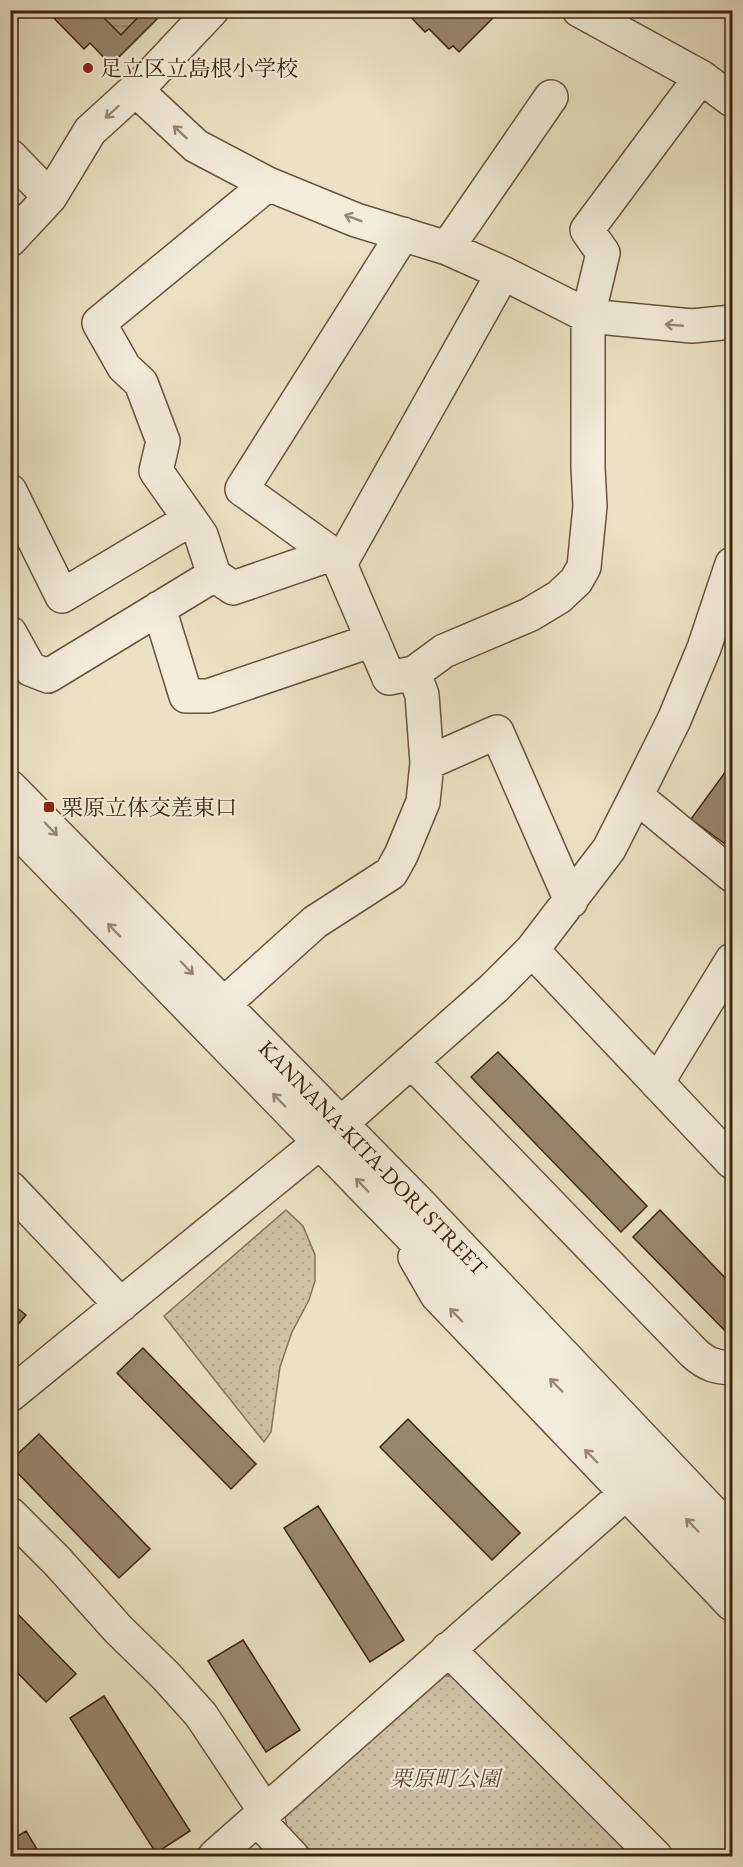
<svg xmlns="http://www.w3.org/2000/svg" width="743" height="1867" font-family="'EB Garamond','Noto Serif JP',serif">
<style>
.park{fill:url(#park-dots);stroke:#86725c;stroke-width:1.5}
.water{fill:url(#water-rules);stroke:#826f59;stroke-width:1.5}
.building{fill:#98866f;stroke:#3e2312;stroke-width:1.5}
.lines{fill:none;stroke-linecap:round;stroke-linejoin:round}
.minor-casing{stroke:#69533f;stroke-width:36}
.minor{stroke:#f2ecd9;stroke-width:33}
.oneway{stroke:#988876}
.poi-dot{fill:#8f2418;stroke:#f2ecd9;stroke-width:2}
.labels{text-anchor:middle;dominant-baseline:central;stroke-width:4.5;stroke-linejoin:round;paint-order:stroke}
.poi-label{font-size:22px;fill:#3e2312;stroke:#f2ecd9;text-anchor:start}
.street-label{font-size:22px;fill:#3e2312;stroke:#f2ecd9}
.park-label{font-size:22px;font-style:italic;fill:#624b37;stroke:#f2ecd9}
</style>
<defs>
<pattern id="park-dots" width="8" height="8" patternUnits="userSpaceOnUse" patternTransform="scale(1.5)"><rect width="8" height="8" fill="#cec2a7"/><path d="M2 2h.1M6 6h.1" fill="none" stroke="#b2a68f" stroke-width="1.8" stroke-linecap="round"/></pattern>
<pattern id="water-rules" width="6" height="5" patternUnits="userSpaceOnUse" patternTransform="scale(1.5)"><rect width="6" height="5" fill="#b0a188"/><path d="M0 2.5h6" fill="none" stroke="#91836e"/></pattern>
</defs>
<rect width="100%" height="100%" fill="#ebe2c5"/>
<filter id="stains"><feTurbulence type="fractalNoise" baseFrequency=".00333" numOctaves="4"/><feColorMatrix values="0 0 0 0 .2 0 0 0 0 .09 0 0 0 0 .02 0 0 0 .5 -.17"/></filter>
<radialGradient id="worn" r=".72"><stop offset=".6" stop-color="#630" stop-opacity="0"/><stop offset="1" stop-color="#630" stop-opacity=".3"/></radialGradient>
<path class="park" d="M 286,1210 L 303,1226 L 315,1255 L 315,1281 L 309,1300 L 292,1332 L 280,1367 L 271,1432 L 264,1442 L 164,1316 Z
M 441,1676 L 455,1676 L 637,1856 L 316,1856 L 287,1827 L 285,1815 Z"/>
<path class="water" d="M 96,11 L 145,11 L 121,35 Z"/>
<path class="building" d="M 46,10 L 96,10 L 121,35 L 145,10 L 166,10 L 111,65 L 90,43 L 84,49 Z
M 404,10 L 494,10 L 497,14 L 459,52 L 453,46 L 449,49 L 429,29 L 425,32 Z
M 726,771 L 732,776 L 732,849 L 691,819 Z
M 498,1052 L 647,1206 L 621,1232 L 471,1077 Z
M 660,1210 L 732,1285 L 732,1338 L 633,1237 Z
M 10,1302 L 26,1315 L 10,1334 Z
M 143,1348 L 256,1464 L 231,1489 L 117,1373 Z
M 408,1419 L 520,1533 L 492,1560 L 380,1447 Z
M 39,1434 L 150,1549 L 119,1578 L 10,1465 L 10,1461 Z
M 318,1506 L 404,1640 L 370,1662 L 284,1528 Z
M 10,1606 L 76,1674 L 46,1702 L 10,1665 Z
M 243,1640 L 300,1730 L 266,1752 L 208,1661 Z
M 104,1696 L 190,1831 L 156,1853 L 70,1718 Z
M 26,1831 L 41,1856 L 10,1856 L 10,1841 Z"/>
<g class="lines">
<g class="minor-casing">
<path id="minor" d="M 579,10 L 701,77 L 732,100
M 136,90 L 196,146 L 268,184 L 356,220 L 447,248 L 503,273 L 588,316 L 692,326 L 732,322
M 10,156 L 50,197
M 268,184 L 99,323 L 124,367 L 141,383 L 163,441 L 156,471 L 201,535 L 214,575 L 233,588 L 332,554
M 403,234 L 242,489 L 332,554 L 340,564 L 389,678 L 414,673
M 10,240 L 50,197 L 90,131 L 148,78 L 212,10
M 447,248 L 551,97
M 10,491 L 62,596 L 189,520
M 340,564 L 503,273
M 159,608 L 186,696 L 208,696 L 373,640
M 10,633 L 30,669 L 48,676 L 214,575
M 427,763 L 497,732 L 571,901
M 10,787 L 419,1203 L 732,1533
M 636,796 L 732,875
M 10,823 L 732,1567
M 532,950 L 732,1162
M 223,1005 L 315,922 L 391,873 L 401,855 L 423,802 L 427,763 L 422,695 L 414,673 L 444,651 L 529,615 L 559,597 L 576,581 L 584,567 L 590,506 L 588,468 L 588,316 L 603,253 L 587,230 L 701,77
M 412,1062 L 694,1353 C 707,1365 716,1367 732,1368
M 657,1083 L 732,960
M 10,1188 L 121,1305
M 415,1257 L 437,1295 L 732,1604
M 10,1395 L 320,1142 L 494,988 L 532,950 L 609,849 L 636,796 L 674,720 L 704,648 L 732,564
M 10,1514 L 57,1561 L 118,1629 L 166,1676 L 201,1715 L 265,1811
M 448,1649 L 655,1856
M 257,1819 L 292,1856
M 215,1856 L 626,1493"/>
</g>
<use href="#minor" class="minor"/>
</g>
<defs><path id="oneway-shaft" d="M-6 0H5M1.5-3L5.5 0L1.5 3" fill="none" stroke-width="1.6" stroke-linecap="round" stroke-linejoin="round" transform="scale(1.5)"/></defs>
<g class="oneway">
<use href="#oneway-shaft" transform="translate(112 112) rotate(138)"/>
<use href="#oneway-shaft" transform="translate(180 132) rotate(-137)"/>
<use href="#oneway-shaft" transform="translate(353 218) rotate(-160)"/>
<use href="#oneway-shaft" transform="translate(674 325) rotate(-175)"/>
<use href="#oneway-shaft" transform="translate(51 829) rotate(46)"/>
<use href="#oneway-shaft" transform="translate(114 930) rotate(-134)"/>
<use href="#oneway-shaft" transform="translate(187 968) rotate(46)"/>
<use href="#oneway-shaft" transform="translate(279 1100) rotate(-134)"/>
<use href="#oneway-shaft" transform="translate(362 1185) rotate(-134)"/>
<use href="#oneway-shaft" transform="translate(456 1315) rotate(-134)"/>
<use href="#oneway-shaft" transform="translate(556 1385) rotate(-134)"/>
<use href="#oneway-shaft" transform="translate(591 1456) rotate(-134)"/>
<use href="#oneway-shaft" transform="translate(692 1525) rotate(-134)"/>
</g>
<g class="poi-dot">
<circle cx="88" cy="68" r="6"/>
<rect x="43" y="801" width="12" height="12" rx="3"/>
</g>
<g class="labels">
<g class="poi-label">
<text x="100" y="68">足立区立島根小学校</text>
<text x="61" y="807">栗原立体交差東口</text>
</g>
<g class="street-label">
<text transform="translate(373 1158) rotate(46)">KANNANA-KITA-DORI STREET</text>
</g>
<g class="park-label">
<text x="445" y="1778">栗原町公園</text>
</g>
</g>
<rect width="743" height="1867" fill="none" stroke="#ebe2c5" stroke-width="36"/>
<rect x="12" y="12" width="719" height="1843" fill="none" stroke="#3e2312" stroke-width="3"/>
<rect x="18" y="18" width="707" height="1831" fill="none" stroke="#3e2312" stroke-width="1.5"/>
<rect width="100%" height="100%" filter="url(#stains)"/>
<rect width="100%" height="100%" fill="url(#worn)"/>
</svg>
